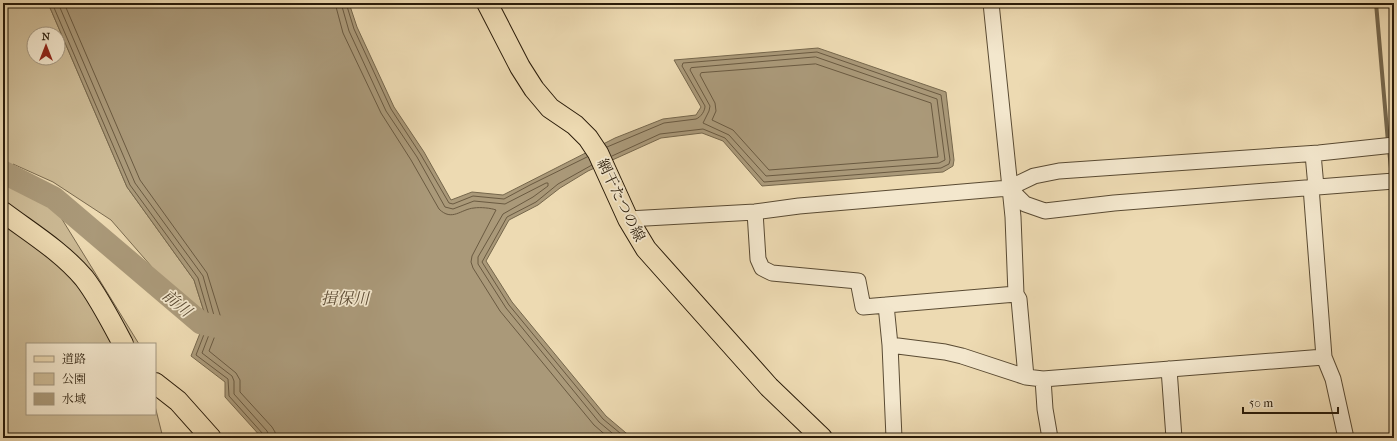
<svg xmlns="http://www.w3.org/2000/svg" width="1397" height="441" font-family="'IM FELL French Canon','Noto Serif JP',serif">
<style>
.green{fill:#ccba95;stroke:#7a6a4f;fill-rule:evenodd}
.water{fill:#aa9979;stroke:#76674c}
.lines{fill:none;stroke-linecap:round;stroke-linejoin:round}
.shore{stroke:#6a5a41;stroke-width:1}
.stream{stroke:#76674c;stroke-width:4}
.river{stroke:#aa9979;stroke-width:23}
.minor-casing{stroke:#5a4b33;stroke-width:17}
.major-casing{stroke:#291b09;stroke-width:22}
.minor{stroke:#f3e7cd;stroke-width:15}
.major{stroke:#eddab2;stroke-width:20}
.labels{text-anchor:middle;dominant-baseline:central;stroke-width:3.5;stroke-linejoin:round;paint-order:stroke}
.street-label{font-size:15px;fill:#291b09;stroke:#f3e7cd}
.water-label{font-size:16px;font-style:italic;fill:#5d4d36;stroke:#f3e7cd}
</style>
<rect width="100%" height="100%" fill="#eddab2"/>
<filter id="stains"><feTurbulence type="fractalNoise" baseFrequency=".005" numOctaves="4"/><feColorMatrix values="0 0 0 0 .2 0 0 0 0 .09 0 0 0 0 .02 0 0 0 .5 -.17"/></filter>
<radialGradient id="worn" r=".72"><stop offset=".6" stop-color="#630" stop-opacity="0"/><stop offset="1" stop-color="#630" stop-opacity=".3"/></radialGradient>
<path class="green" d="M 3,3 L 48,3 L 127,187 L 194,280 L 206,318 L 196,326 L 182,314 L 158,274 L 111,220 L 53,182 L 13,164 L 52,203 L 139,344 L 27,344 L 27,414 L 155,414 L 155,406 L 163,438 L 3,438 ZM 34,34 L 58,34 L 58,58 L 34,58 Z"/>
<path class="water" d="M 48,3 L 349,3 L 357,27 L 394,107 L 424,152 L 451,200 L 472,192 L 503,195 L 615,138 L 663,119 L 696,115 L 701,107 L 674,60 L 818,48 L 946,92 L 954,160 L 953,166 L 943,172 L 762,186 L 723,141 L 702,133 L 661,138 L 588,171 L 560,188 L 538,205 L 509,220 L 486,261 L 512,302 L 606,416 L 632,438 L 262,438 L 225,397 L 225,382 L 191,356 L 206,318 L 194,280 L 127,187 Z"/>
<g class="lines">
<path class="shore" d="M 52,3 L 130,185 L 198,278 L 210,319 L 196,355 L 228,379 L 229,396 L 263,434 L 264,438
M 58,3 L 135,183 L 203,276 L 215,319 L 202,353 L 232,376 L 234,381 L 234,394 L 267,431 L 270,438
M 64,3 L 140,180 L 207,273 L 221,318 L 220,323 L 209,351 L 236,373 L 240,380 L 240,392 L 272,427 L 275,432 L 276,438
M 335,3 L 343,33 L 381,113 L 411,160 L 439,209 C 452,222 461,209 474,208 C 480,207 491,208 496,210 L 472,256 L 471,262 L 473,268 L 500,311 L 594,425 L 609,438
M 341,3 L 349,31 L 386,111 L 417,157 L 445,207 L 453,209 L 474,201 L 505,204 L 546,183 L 548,183 L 548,186 L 533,197 L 503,214 L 478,257 L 478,264 L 506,308 L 599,422 L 618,438
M 346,3 L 354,29 L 391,109 L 421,155 L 449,203 L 453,204 L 473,196 L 504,199 L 530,185 L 587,157
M 816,57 L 937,99 L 945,160 L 939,163 L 766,176 L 729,135 L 703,123 L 709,111 L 710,106 L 690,70 L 691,68 Z
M 816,64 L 931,103 L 938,157 L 769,170 L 733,130 L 712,120 L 716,111 L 715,103 L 700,75 L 701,73 Z
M 607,147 L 664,123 L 696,119 C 701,117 705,111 705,106 L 682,66 L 683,63 L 817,52 L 941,95 L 950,160 L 949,164 L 941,168 L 764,182 L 725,138 L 703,129 L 660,134 L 612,156
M 592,165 L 558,184 L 536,202 L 507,217 L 482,262 L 509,305 L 603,419 L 626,438"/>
<path class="stream" d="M 1376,3 L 1388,142
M 1389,149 L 1392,178
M 1393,185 L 1394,194"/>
<path class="river" d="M 3,172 L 54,198 L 201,323 L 234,330"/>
<g class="minor-casing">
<path id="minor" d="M 991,3 L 1013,217 L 1016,294 L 1019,299 L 1026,377 L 1043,379 L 1324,357
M 1313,154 L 1316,187
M 1311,187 L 1324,357 L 1333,379 L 1346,438
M 1009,188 L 1025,204 L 1045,211 L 1114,203 L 1394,181
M 755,212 L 758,259 L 762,268 L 772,273 L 858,281 L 863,307 L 1016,294
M 628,219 L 755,212 L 799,206 L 1009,188 L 1034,176 L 1059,171 L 1319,153 L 1394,145
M 886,305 L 890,345 L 894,438
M 890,345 L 945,352 L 962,356 L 1026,377
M 1169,369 L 1174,438
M 1043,379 L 1045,409 L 1050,438"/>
</g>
<g class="major-casing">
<path id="major" d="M 487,3 L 520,67 L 534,89 L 550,108 L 575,125 L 588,138 L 598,153 L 628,219 L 646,249 L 769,387 L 822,438
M 3,212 C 31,233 61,251 84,278 C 98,296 112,323 123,344
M 155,383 L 178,401 L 211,438"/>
</g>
<use href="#minor" class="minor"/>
<use href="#major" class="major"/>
</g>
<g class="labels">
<g class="street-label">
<text transform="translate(621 200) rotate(64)">網干たつの線</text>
</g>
<g class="water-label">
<text x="345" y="298">揖保川</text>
<text transform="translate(177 303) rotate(40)">前川</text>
</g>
</g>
<rect width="1397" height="441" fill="none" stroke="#eddab2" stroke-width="16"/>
<rect x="4" y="4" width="1389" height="433" fill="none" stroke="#291b09" stroke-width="2"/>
<rect x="8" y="8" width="1381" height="425" fill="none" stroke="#291b09"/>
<rect x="26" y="343" width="130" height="72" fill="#f3e7cd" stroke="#a2957f"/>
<rect x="34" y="356" width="20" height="6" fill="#eddab2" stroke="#a2957f"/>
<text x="62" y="363" font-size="12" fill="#291b09">道路</text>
<rect x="34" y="373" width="20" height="12" fill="#ccba95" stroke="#a2957f"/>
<text x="62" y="383" font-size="12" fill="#291b09">公園</text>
<rect x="34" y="393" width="20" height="12" fill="#aa9979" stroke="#a2957f"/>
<text x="62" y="403" font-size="12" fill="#291b09">水域</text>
<g transform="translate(46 46)"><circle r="19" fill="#f3e7cd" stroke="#a2957f"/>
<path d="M0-3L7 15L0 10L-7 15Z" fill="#8f2418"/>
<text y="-6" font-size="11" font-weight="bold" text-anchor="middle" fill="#291b09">N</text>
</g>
<path d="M1243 407v6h95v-6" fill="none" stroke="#291b09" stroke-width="2"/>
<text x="1249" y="407" font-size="12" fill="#291b09" stroke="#f3e7cd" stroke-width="3" paint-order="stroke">50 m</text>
<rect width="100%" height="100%" filter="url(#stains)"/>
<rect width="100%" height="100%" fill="url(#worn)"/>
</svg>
